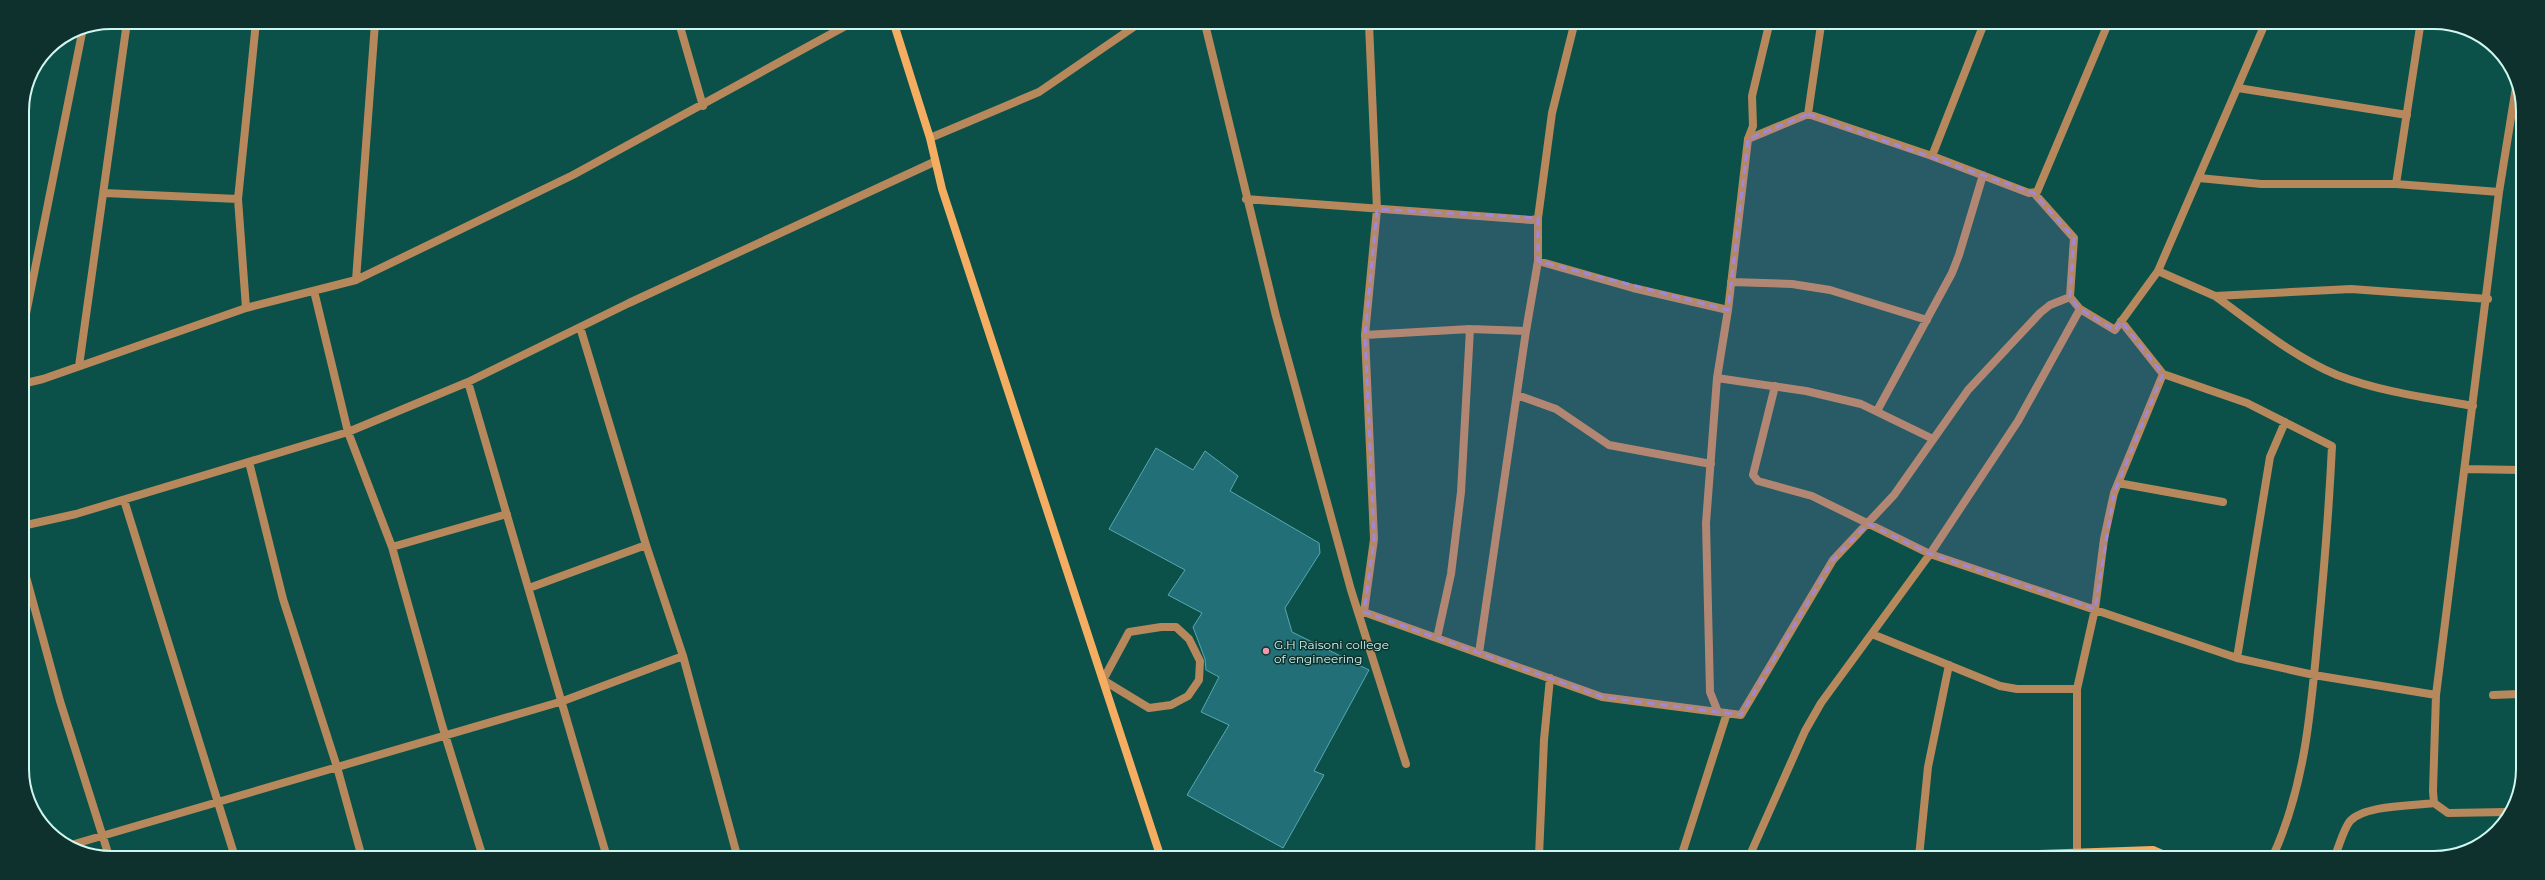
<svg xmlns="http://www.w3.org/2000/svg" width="2545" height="880" font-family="Montserrat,sans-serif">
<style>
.building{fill:#226f77;stroke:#57a8b1}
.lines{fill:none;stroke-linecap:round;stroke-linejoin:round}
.lane{stroke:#b6885b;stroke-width:8}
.street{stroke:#b6885b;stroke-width:8}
.secondary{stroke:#f5ad62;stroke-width:8}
.marked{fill:#a187d5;fill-opacity:0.2;stroke:#a187d5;stroke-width:3;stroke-dasharray:8 5;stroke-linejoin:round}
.poi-dot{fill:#f29aad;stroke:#0f312e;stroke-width:1.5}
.labels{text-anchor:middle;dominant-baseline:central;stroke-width:3;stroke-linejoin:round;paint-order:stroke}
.poi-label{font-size:12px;fill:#d0f6f0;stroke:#0f312e;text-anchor:start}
.rim{fill:none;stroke:#d0f6f0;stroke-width:2}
</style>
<rect width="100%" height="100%" fill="#0b5049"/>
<path class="building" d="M 1156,448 L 1193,470 L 1205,451 L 1238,476 L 1230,491 L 1319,543 L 1320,553 L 1285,608 L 1292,632 L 1369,670 L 1314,771 L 1324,775 L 1283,848 L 1187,795 L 1229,725 L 1201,712 L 1219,677 L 1206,670 L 1205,659 L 1193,627 L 1202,613 L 1168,595 L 1185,570 L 1109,529 Z"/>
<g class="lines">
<path class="lane" d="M 1161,627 L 1176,627 L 1189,639 L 1200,661 L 1199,680 L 1188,696 L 1171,705 L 1149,708 L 1103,680 L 1129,632 Z"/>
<path class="street" d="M 679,23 L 703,106
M 1205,24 L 1276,316 L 1351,590 L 1406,764
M 1369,24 L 1377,209 L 1365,335 L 1470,329 L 1461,492 L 1451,574 L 1437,638
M 1821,25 L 1808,114 L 1932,156 L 1983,26
M 2264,26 L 2158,271 L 2215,296 L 2351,289 L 2488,299
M 2238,88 L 2407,115
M 930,138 L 1039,92 L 1138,24
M 1748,139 L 1808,114
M 1932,156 L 2029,193 L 2037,192 L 2107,26
M 2199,178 L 2261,184 L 2396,184 L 2499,192
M 2396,184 L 2420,27
M 104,193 L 238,199
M 2034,193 L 2074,238 L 2070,297
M 1246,199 L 1532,220 L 1538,218 L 1552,113 L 1574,25
M 1538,218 L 1538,261
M 356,280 L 573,175 L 851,23
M 1731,282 L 1792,284 L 1830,290 L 1927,320
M 314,291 L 348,432 L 392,547 L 442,725 L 482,854
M 2215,296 C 2254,324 2292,356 2337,375 C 2381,392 2428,398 2473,406
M 246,308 L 356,280 L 375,23
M 1728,310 L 1717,378 L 1706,523 L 1710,692 L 1718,712 L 1741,715 L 1833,560 L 1894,495 L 1968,390 L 2040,313 L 2050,305 L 2070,297 L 2080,309 L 2115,330 L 2158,271
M 22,324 L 24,324 L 83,28
M 580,327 L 646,545
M 1470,329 L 1526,331 L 1538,261 L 1633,288 L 1728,310 L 1748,139 L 1753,126 L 1752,96 L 1769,25
M 79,366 L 127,22
M 2163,374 L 2247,403 L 2332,446 C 2329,508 2324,571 2318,633 C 2311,710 2305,787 2272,858
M 1717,378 L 1806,391 L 1861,404 L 1933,439
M 468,382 L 606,854
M 22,384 L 43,379 L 246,308 L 238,199 L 256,22
M 1775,386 L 1753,475 L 1758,481 L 1812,496 L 1930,554 L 2237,658 L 2314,675 L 2436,695
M 1517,395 L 1556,409 L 1609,445 L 1711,464
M 1877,411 L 1952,273 L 1959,255 L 1983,175
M 249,462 L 283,599 L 337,767 L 361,854
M 2465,469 L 2520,470
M 2118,483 L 2223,502
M 124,500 L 234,854
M 22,526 L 76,514 L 348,432 L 468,382 L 629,303 L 934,162
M 392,547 L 507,514
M 22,562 L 60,701 L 108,853
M 529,588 L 646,545 L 683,656
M 1358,610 L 1602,697 L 1718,712
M 1364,612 L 1374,539 L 1365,335
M 1872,634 L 2000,686 L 2017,689 L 2077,689
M 1479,653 L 1526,331
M 2237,658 L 2270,457 L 2285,422
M 2493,695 L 2519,694
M 2507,812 L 2448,813 L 2434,803 L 2433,791 L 2436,695 L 2499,192 L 2516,87
M 71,845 L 563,701 L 683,656 L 737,855
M 2077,853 L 2077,689 L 2095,609 L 2104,539 L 2114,493 L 2163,374 L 2121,321
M 1539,856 L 1544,740 L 1550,678
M 1681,857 L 1727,713
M 1749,857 L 1805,731 L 1821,703 L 1930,554 L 2018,421 L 2080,309
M 1919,857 L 1928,767 L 1949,665
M 2334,858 C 2339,847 2343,830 2350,821 C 2365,805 2412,806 2434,803"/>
<path class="secondary" d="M 894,24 L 930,138 L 942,189 L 1160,855
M 1957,857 L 2153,850 L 2169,857"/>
</g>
<path class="marked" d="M 1808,114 L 2034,193 L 2074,238 L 2070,297 L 2080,309 L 2115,330 L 2121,321 L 2163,374 L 2114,493 L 2095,609 L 1930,554 L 1868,524 L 1833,560 L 1741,715 L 1602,697 L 1364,612 L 1374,539 L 1365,335 L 1377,209 L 1538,218 L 1538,261 L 1728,310 L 1748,139 Z"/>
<circle class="poi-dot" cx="1266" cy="651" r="4"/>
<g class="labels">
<g class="poi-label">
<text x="1274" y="644">G.H Raisoni college<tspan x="1274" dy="14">of engineering</tspan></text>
</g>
</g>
<path d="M0 0H2545V880H0ZM111 29H2434A82 82 0 0 1 2516 111V769A82 82 0 0 1 2434 851H111A82 82 0 0 1 29 769V111A82 82 0 0 1 111 29Z" fill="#0f312e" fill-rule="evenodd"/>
<path class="rim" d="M111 29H2434A82 82 0 0 1 2516 111V769A82 82 0 0 1 2434 851H111A82 82 0 0 1 29 769V111A82 82 0 0 1 111 29Z"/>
</svg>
